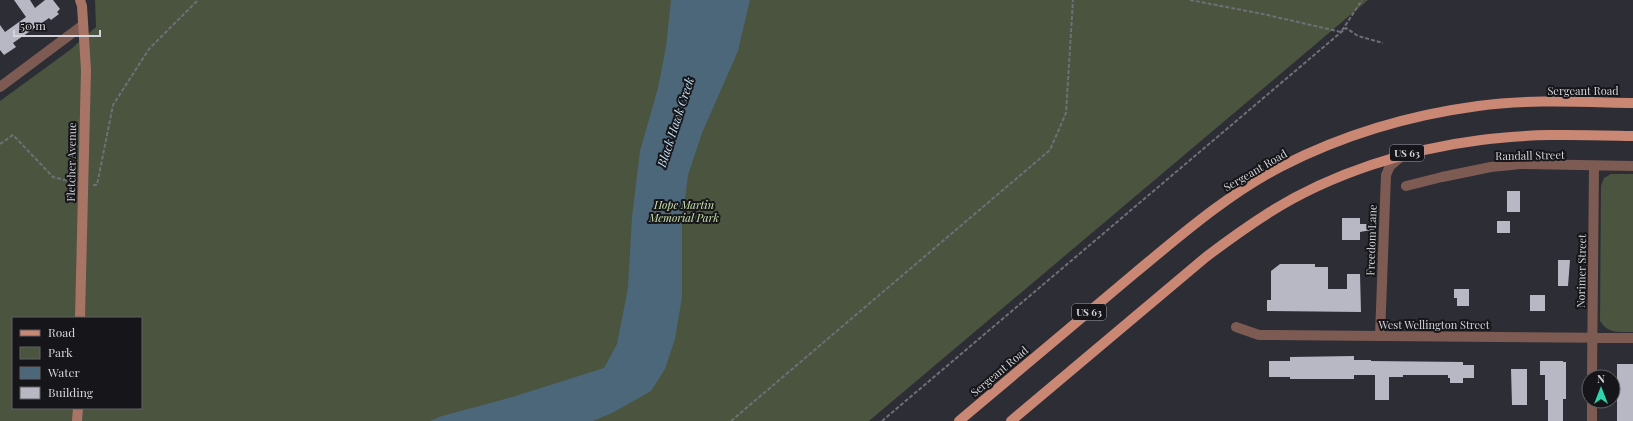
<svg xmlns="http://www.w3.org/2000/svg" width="1633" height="421" font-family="'Playfair Display',serif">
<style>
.green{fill:#4a543e;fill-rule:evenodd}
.water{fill:#4d677a}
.building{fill:#b7b8c3}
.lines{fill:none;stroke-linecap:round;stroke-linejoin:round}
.path{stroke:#6f6f77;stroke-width:2;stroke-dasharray:4 2;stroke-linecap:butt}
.minor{stroke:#7d5b52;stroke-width:10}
.secondary{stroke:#a87466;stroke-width:10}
.primary{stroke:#ca8774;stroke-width:10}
.labels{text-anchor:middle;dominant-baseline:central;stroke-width:4;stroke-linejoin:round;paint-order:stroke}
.shield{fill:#16161a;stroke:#9b9ba0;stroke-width:1}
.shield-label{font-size:10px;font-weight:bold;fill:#d4d4da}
.street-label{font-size:11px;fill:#d4d4da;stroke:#16161a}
.park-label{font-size:11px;font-style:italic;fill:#cbe2ae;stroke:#16161a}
.water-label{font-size:12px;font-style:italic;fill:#c4e2f8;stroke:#16161a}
</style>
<rect width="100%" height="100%" fill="#2d2d36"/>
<path class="green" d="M 95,0 L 1368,0 L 869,421 L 0,421 L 0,101 L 70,50 L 96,27 ZM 13,318 L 141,318 L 141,408 L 13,408 Z
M 1611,174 L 1633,174 L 1633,332 C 1620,332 1608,334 1600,321 L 1601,186 L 1604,178 Z"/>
<path class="water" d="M 671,0 L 750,0 L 738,51 L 702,133 L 688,175 L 682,224 L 682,297 L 675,339 L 665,369 L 651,391 L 614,412 L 593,421 L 430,421 L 442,416 L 509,398 L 604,368 L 617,344 L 628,288 L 632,217 L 640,151 L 658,88 L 666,47 Z"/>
<path class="building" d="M 14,0 L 30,0 L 35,8 L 45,0 L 53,0 L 60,9 L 57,12 L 59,14 L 51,20 L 49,18 L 13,43 L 16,47 L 4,55 L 0,50 L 0,25 L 5,32 L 26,17 Z
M 1507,191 L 1520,191 L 1520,212 L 1507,212 Z
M 1342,218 L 1360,218 L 1360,224 L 1378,224 L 1377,229 L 1360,232 L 1360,240 L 1342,240 Z
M 1497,221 L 1510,221 L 1510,233 L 1497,233 Z
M 1558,260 L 1570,260 L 1568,286 L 1558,286 Z
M 1280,264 L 1315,264 L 1315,267 L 1328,267 L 1328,289 L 1347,289 L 1347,274 L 1360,274 L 1361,312 L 1267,311 L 1267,300 L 1271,300 L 1271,271 Z
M 1454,289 L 1469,289 L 1469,306 L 1457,306 L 1457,298 L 1454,298 Z
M 1530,295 L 1545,295 L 1545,311 L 1530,311 Z
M 1354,356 L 1354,360 L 1371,360 L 1371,361 L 1463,362 L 1463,365 L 1474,365 L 1474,378 L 1463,378 L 1463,383 L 1450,383 L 1450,378 L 1448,378 L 1448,375 L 1403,375 L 1403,377 L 1389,377 L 1389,400 L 1375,400 L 1375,375 L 1354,375 L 1354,379 L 1290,379 L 1290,377 L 1269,377 L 1269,361 L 1290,361 L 1290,357 Z
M 1540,361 L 1563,361 L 1563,362 L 1566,362 L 1566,399 L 1563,399 L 1563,421 L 1548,421 L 1548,400 L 1545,400 L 1545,375 L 1540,375 Z
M 1617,364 L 1633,364 L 1633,421 L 1617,421 Z
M 1511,369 L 1527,369 L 1527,405 L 1512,405 Z"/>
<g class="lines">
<path class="path" d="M 1190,0 L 1263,14 L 1341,32 L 1362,0
M 0,144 L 13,135 L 53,177 L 72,182
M 93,185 L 97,185 L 113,105 L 149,49 L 198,0
M 731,421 L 1050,150 L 1066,113 L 1073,0
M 882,421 L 1346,28 L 1358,36 L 1383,43"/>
<path class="minor" d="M 0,87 L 83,25
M 1406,186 L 1442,177 L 1491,167 L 1521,164 L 1633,166
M 1236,327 L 1259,335 L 1633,338
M 1380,336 L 1386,175 L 1390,166 L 1403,155
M 1592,377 L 1594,166
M 1592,421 L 1592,401"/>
<path class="secondary" d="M 80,318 L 86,70 L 82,6 L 80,0
M 77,421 L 78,408"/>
<path class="primary" d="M 959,421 C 1018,372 1076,322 1135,273 C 1181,235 1228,194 1282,166 C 1343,135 1410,115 1478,106 C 1529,99 1582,102 1633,103
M 1011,421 L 1206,257 C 1227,241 1248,226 1270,212 C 1332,173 1409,149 1481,140 C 1531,133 1583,135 1633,136"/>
</g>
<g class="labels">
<g class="shield">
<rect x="1390" y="145" width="34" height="16" rx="3"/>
<rect x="1072" y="304" width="34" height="16" rx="3"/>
</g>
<g class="shield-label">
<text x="1407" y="153">US 63</text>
<text x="1089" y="312">US 63</text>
</g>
<g class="street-label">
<text x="1583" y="90">Sergeant Road</text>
<text transform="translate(1530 155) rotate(-1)">Randall Street</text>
<text transform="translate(71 162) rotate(-89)">Fletcher Avenue</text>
<text transform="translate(1255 170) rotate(-30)">Sergeant Road</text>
<text transform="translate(1371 240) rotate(-88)">Freedom Lane</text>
<text transform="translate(1581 271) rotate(-89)">Norimer Street</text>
<text x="1434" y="324">West Wellington Street</text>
<text transform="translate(999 371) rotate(-40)">Sergeant Road</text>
</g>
<g class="park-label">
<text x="684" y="204">Hope Martin<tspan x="684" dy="13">Memorial Park</tspan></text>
</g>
<g class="water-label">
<text transform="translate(675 122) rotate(-72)">Black Hawk Creek</text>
</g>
</g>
<rect x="12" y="317" width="130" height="92" fill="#16161a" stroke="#626267"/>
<rect x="20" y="330" width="20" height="6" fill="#ca8774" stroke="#626267"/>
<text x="48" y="337" font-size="12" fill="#d4d4da">Road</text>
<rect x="20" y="347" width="20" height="12" fill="#4a543e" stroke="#626267"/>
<text x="48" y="357" font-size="12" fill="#d4d4da">Park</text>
<rect x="20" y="367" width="20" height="12" fill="#4d677a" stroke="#626267"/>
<text x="48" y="377" font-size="12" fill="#d4d4da">Water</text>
<rect x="20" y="387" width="20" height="12" fill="#b7b8c3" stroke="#626267"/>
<text x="48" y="397" font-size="12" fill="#d4d4da">Building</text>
<g transform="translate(1601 389)"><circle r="19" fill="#16161a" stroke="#626267"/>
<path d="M0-3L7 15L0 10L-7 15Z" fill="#2fd4aa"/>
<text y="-6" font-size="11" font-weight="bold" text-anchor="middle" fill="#d4d4da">N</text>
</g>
<path d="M14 30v6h86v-6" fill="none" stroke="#d4d4da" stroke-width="2"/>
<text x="20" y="30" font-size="12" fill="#d4d4da" stroke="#16161a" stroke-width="3" paint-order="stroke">50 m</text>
</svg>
